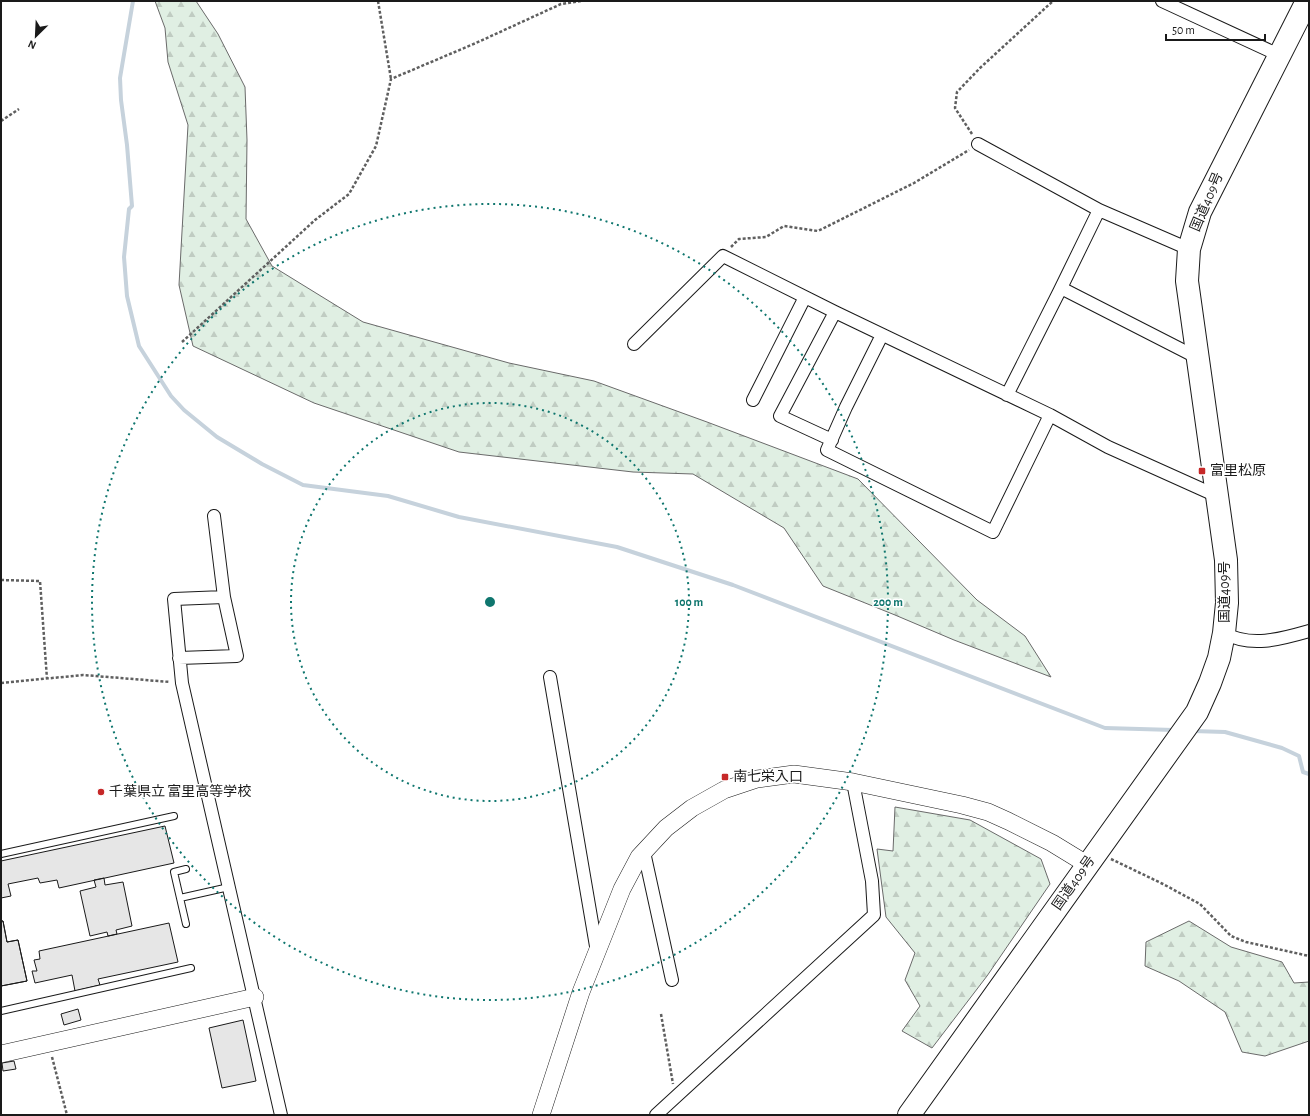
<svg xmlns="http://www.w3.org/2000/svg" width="1310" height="1116" font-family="'Alegreya Sans','Noto Sans JP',sans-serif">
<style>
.forest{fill:url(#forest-firs);stroke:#6a6a6a}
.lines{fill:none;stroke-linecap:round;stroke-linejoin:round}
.stream{stroke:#c6d2dc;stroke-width:4}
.building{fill:#e6e6e6;stroke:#1a1a1a}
.lane-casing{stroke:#1a1a1a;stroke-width:8}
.street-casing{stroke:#1a1a1a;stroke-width:14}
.secondary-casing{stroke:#1a1a1a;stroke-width:18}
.highway-casing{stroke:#1a1a1a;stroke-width:24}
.path{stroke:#5f5f5f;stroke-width:2.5;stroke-dasharray:3 2;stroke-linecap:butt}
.lane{stroke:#fff;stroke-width:6}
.street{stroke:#fff;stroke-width:12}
.secondary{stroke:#fff;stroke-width:17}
.highway{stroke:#fff;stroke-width:22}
.ring{fill:none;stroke:#0f766e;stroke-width:2;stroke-dasharray:2 4}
.poi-dot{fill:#c62828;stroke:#fff;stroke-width:1.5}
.labels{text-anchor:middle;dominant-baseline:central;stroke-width:3;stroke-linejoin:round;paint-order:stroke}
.street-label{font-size:14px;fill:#1a1a1a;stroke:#fff}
.poi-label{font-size:14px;fill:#1a1a1a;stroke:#fff;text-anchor:start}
.centre{fill:#0f766e;stroke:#fff;stroke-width:2}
.ring-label{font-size:12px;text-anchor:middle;font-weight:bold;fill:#0f766e;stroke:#fff;stroke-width:3;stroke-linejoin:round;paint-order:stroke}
</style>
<defs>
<pattern id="forest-firs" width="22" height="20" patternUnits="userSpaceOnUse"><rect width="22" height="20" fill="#e0efe3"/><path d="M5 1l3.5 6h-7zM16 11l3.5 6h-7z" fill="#c0ccc2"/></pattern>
</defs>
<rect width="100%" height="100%" fill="#fff"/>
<path class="forest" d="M 155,1 L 196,1 L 218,34 L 245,87 L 247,140 L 246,219 L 272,266 L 363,322 L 509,363 L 594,381 L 707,422 L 858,479 L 977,600 L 1025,636 L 1051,677 L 954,640 L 895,615 L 823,586 L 784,528 L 693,474 L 633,472 L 459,452 L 314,403 L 193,346 L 179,285 L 188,125 L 168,62 L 165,28 Z
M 895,807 L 970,820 L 1041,859 L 1050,884 L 987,976 L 932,1048 L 902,1031 L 920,1006 L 905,980 L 915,953 L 886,917 L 877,849 L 893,851 Z
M 1189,921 L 1231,947 L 1282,962 L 1294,983 L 1309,982 L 1309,1041 L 1265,1056 L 1242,1052 L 1225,1012 L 1179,981 L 1145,966 L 1146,942 Z"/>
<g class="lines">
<path class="stream" d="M 133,1 L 120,78 L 121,100 L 127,145 L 132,206 L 129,209 L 124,257 L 127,296 L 139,346 L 171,396 L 184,410 L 217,437 L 262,464 L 303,485 L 388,496 L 459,517 L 617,547 L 733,585 L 1105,728 L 1174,730
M 1193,731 L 1225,732 L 1282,748 L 1299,756 L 1303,772 L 1309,774"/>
</g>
<path class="building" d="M 165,826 L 174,863 L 59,888 L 57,880 L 40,883 L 38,878 L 8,884 L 11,896 L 1,898 L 1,861 Z
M 104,878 L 105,885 L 123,882 L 132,926 L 116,930 L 117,934 L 108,936 L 107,932 L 90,936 L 80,891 L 96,887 L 94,880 Z
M 1,921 L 3,921 L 7,942 L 18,940 L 27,981 L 1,986 Z
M 1,921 L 3,921 L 7,942 L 18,940 L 27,981 L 1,986 Z
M 169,923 L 178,962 L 98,979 L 100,985 L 75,991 L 72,975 L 35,983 L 32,971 L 37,971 L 34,960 L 40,959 L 39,951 Z
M 78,1009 L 81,1020 L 64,1025 L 61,1014 Z
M 243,1020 L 256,1081 L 222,1088 L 209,1028 Z
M 14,1061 L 16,1069 L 3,1071 L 2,1063 Z"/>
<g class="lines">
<g class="lane-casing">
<path id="lane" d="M 1,854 L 174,816
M 180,898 L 229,887
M 186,924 L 174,872 L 186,869
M 1,1011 L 191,968"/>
</g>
<g class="street-casing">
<path id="street" d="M 1162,1 L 1279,55
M 978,144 L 1099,210 L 1189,249
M 1061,288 L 1198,358
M 882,335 L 846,407 L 827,450 L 993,532 L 1050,415
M 634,344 L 723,256 L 835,312 L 1050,415 L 1108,447 L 1217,496
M 1007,395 L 1059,292 L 1099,210
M 753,400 L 805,297
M 832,440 L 780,416 L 835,312
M 224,597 L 174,599 L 182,683 L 281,1115
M 1224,633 C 1251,648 1281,639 1309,631
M 179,658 L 237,656 L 224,597 L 214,516
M 550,677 L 597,952
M 644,852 L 672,980
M 656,1115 L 874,915 L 872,881 L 853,782"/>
</g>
<g class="secondary-casing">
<path id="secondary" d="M 1,1054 L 255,997
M 541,1115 L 581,992 L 622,889 L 639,857 L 666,828 L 692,808 L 724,790 L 757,779 L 794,774 L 853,782 L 962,805 L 988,812 L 1008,821 L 1052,843 L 1088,865"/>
</g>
<g class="highway-casing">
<path id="highway" d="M 909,1115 L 1197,712 L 1210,683 L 1219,658 L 1224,633 L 1227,603 L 1226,560 L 1187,281 L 1189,249 L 1200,212 L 1307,1"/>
</g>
<path class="path" d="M 378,1 L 391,79
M 1,121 L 19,109
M 972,134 L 955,108 L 957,92 L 980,68 L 1053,1
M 731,247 L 739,239 L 766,237 L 784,226 L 818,231 L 914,183 L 969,150
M 182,342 L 315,220 L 349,194 L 376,146 L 391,79 L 476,43 L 561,4 L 581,1
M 1,580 L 40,581 L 47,679
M 1,683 L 83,675 L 170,682
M 1111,859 L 1163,884 L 1200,904 L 1231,936 L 1246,942 L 1309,956
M 661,1014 L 673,1084
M 52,1057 L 67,1115"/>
<use href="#lane" class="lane"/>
<use href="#street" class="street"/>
<use href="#secondary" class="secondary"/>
<use href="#highway" class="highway"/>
</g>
<g class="ring">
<circle cx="490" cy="602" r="199"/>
<circle cx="490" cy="602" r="398"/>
</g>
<g class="poi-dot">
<rect x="1198" y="467" width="8" height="8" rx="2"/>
<rect x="721" y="773" width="8" height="8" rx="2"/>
<circle cx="101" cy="792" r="4"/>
</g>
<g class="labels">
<g class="street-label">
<text transform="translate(1207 202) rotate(-67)">国道409号</text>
<text transform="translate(1225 592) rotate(-90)">国道409号</text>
<text transform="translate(1074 883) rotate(-55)">国道409号</text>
</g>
<g class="poi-label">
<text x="1210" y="471">富里松原</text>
<text x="733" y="777">南七栄入口</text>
<text x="109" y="792">千葉県立 富里高等学校</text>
</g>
</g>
<circle cx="490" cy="602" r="6" class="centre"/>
<g class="ring-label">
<text x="689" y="606">100 m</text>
<text x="888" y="606">200 m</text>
</g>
<rect width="1310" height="1116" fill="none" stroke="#1a1a1a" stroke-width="4"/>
<g transform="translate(36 36) rotate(204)" stroke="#ffffff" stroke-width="3" paint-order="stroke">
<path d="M0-3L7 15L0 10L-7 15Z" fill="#1a1a1a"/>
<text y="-6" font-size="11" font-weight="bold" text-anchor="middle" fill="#1a1a1a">N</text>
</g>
<path d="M1166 34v6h99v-6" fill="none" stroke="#1a1a1a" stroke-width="2"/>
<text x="1172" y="34" font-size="12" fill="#1a1a1a" stroke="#ffffff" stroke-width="3" paint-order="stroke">50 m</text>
</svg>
